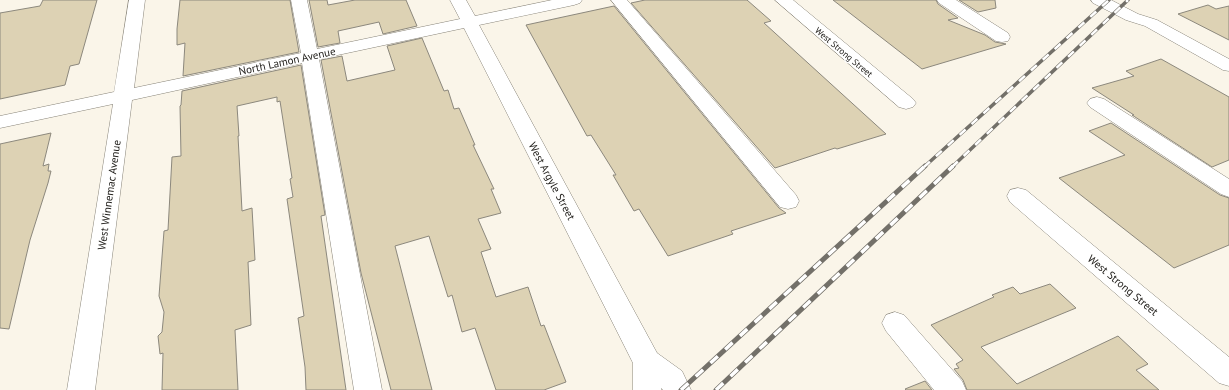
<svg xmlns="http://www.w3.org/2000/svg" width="1229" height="390" font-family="'PT Sans',sans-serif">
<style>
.building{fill:#ddd2b4;stroke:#8c887d}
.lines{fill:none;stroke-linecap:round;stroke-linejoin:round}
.minor-casing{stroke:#888479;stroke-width:1}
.minor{fill:#fff;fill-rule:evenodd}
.rail-far1-casing{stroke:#737069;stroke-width:3.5}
.rail-casing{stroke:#737069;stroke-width:5}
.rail-far1{stroke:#fff;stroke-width:2.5;stroke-dasharray:8;stroke-linecap:butt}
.rail{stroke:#fff;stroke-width:3.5;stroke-dasharray:10;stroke-linecap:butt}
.labels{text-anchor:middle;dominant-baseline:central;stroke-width:3;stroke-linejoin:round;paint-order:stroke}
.far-street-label{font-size:9px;fill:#23211d;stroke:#fff}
.street-label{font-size:11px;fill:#23211d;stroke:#fff}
</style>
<rect width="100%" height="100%" fill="#faf5e9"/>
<path class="building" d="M 43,0 L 97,0 L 79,64 L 70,66 L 65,85 L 0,99 L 0,13 L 40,6 Z
M 180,0 L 290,0 L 299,52 L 183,76 L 185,43 L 177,45 L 177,29 Z
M 309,0 L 327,0 L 328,5 L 355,0 L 406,0 L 417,26 L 383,34 L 379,22 L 338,31 L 340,43 L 318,47 Z
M 645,0 L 747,0 L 771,21 L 764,23 L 886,134 L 837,149 L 835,148 L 775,168 L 631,3 Z
M 833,0 L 936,0 L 938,4 L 958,18 L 948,20 L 985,35 L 995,42 L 1006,44 L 922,69 Z
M 959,0 L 995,0 L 996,8 L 978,12 Z
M 1208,5 L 1216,9 L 1229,6 L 1229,40 L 1178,14 Z
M 614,6 L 779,208 L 786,213 L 731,231 L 733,234 L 668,256 L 639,209 L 634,211 L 613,175 L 616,175 L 591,135 L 587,136 L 526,25 Z
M 422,38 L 444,91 L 448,90 L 454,109 L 459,108 L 475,145 L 473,145 L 494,189 L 491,189 L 501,213 L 478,219 L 491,249 L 481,252 L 496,297 L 528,287 L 541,326 L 544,325 L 566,382 L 544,390 L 496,390 L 475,328 L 462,332 L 452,295 L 448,297 L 429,236 L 395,246 L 432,390 L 391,390 L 361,273 L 321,60 L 342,56 L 347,81 L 395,70 L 387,46 Z
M 1161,59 L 1229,97 L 1229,160 L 1212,167 L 1132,115 L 1134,115 L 1092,88 L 1134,76 L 1126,71 Z
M 301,65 L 325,215 L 321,216 L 346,390 L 306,390 L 305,367 L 298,318 L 304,316 L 287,199 L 293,197 L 290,179 L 292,178 L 280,101 L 277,102 L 277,97 L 237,106 L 239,136 L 238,136 L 242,211 L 252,208 L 255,260 L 248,262 L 251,325 L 235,330 L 238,390 L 162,390 L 163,353 L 160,354 L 158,336 L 162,332 L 164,312 L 159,296 L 164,231 L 168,230 L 172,157 L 181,156 L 180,106 L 181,105 L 182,91 Z
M 1111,123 L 1220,195 L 1229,198 L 1229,245 L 1174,268 L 1059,178 L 1125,155 L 1089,131 Z
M 51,133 L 43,166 L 49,164 L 48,171 L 51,171 L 48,183 L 30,240 L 9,329 L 0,328 L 0,144 Z
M 1050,284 L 1076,308 L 981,347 L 1017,384 L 1118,336 L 1148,364 L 1136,370 L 1159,390 L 967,390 L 963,380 L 954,369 L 959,368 L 956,364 L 963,360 L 931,325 L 994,297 L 992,295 L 1013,287 L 1020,294 Z
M 925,381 L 932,390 L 906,390 L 905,389 Z"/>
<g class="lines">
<g class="minor-casing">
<path id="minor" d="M 129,0 L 145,0 L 134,88 L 301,53 L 291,0 L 307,0 L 317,49 L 460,19 L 450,0 L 466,0 L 475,16 L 552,0 L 582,0 L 580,3 L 574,5 L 479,25 L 657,353 L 682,371 L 691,390 L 663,390 L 661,388 L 661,390 L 633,390 L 633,363 L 464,28 L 319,59 L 382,390 L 354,390 L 302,63 L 132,100 L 95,390 L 67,390 L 113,104 L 0,128 L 0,116 L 114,92 Z
M 611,0 L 627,0 L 796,195 L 799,201 L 796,207 L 788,209 L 780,207 Z
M 775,0 L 793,0 L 913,99 L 916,103 L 913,107 L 906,109 L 899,107 Z
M 937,0 L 956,0 L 1008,33 L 1010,37 L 1008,41 L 1002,42 L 996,41 L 939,3 Z
M 1091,0 L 1111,0 L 1138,14 L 1157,20 L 1229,59 L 1229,71 L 1223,70 L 1145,26 L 1126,20 L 1093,3 Z
M 1097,97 L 1104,99 L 1229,179 L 1229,197 L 1221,194 L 1090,107 L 1087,103 L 1090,99 Z
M 1018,188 L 1026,190 L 1229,357 L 1229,386 L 1219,383 L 1010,202 L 1007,196 L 1010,190 Z
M 895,312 L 904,315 L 962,381 L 966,390 L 934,390 L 886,331 L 882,323 L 886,315 Z"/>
</g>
<use href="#minor" class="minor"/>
<g class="rail-far1-casing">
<path id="rail-far1" d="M 924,167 L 1109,0
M 952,167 L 1128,0"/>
</g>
<g class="rail-casing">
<path id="rail" d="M 681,390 L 925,166
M 716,390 L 953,166"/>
</g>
<use href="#rail-far1" class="rail-far1"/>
<use href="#rail" class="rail"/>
</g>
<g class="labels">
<g class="far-street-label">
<text transform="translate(844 52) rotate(40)">West Strong Street</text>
</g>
<g class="street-label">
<text transform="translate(287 61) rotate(-12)">North Lamon Avenue</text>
<text transform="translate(552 181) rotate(62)">West Argyle Street</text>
<text transform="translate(109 195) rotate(-82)">West Winnemac Avenue</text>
<text transform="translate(1123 285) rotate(40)">West Strong Street</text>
</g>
</g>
</svg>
